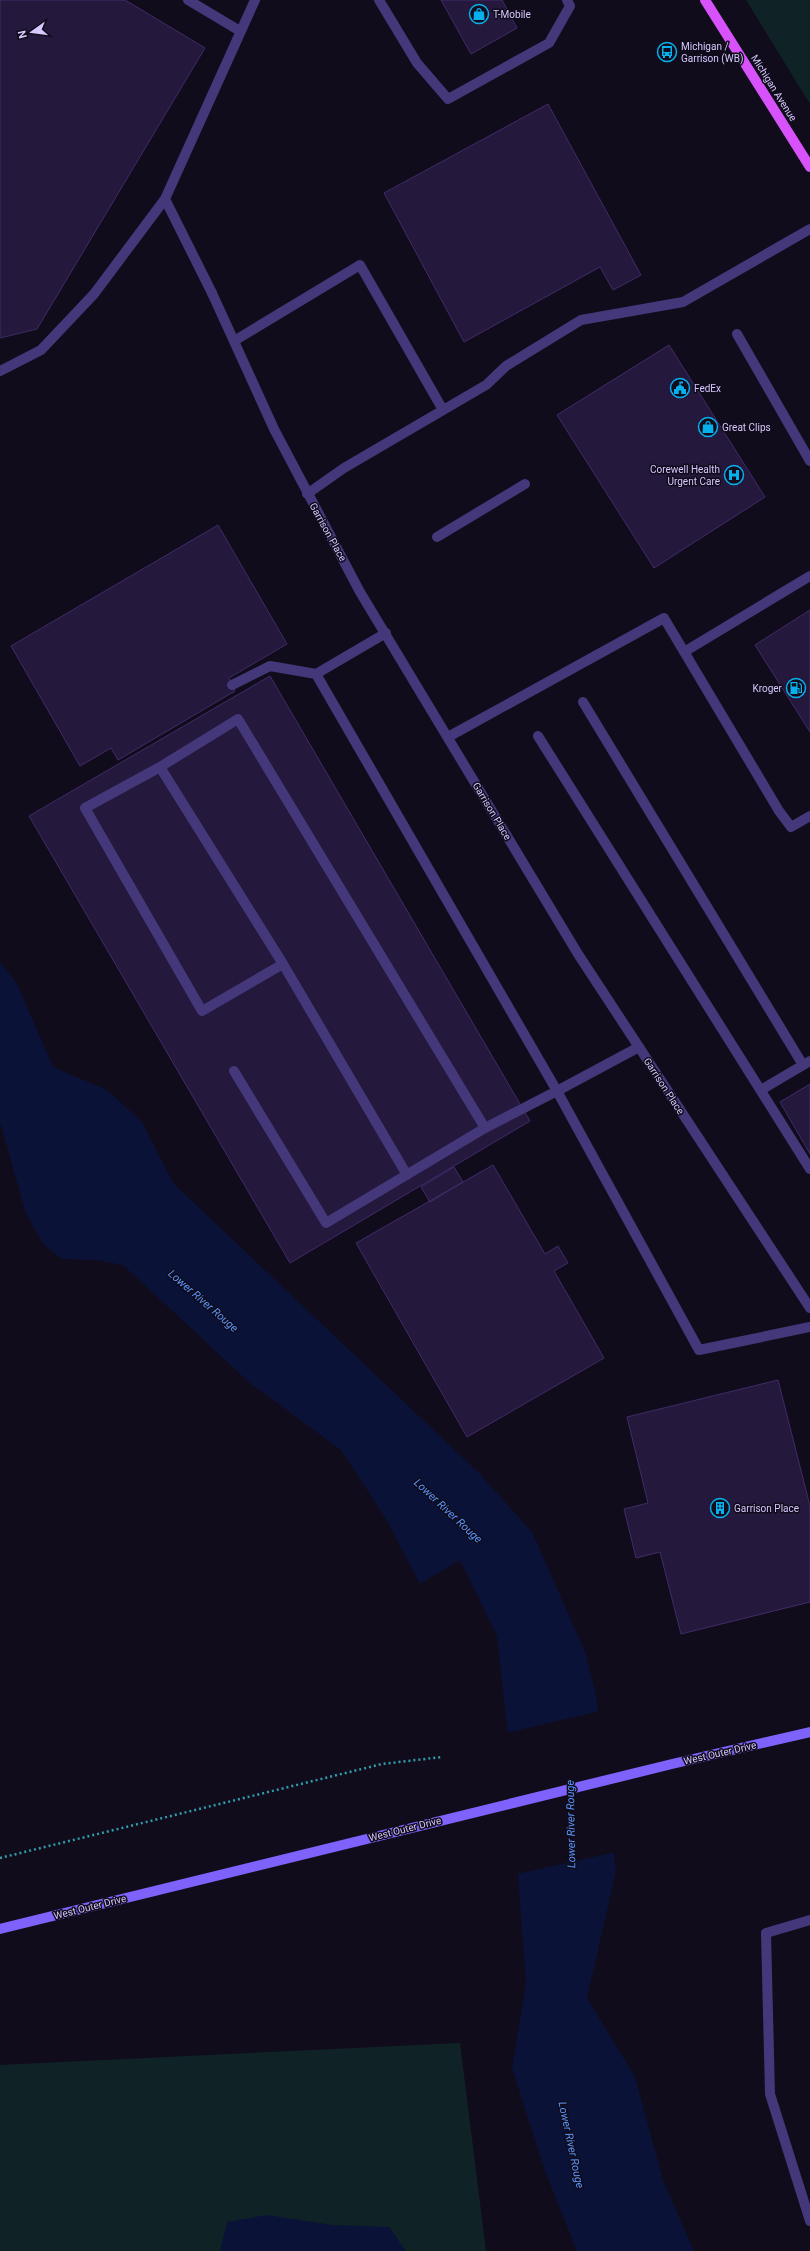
<svg xmlns="http://www.w3.org/2000/svg" width="810" height="2251" font-family="Roboto,sans-serif">
<style>
.green{fill:#0f2326}
.water{fill:#0a1337}
.pier{fill:#110c1c}
.building{fill:#25183d;stroke:#412b68}
.lines{fill:none;stroke-linecap:round;stroke-linejoin:round}
.path{stroke:#309eaa;stroke-width:2.5;stroke-dasharray:2 3;stroke-linecap:butt}
.lane{stroke:#45387a;stroke-width:10}
.street{stroke:#45387a;stroke-width:10}
.secondary{stroke:#7e62fb;stroke-width:10}
.primary{stroke:#d752fb;stroke-width:10}
.labels{text-anchor:middle;dominant-baseline:central;stroke-width:3;stroke-linejoin:round;paint-order:stroke}
.poi-label{font-size:10px;fill:#d7c8fe;stroke:#110c1c;text-anchor:start}
.street-label{font-size:10px;fill:#d7c8fe;stroke:#110c1c}
.water-label{font-size:11px;font-style:italic;fill:#5996fb;stroke:#110c1c}
</style>
<rect width="100%" height="100%" fill="#110c1c"/>
<path class="green" d="M 746,0 L 810,0 L 810,104 Z
M 460,2043 L 486,2251 L 0,2251 L 0,2065 Z"/>
<path class="water" d="M 0,962 L 17,984 L 53,1067 L 107,1090 L 142,1122 L 173,1183 L 479,1473 L 532,1532 L 585,1652 L 596,1694 L 616,1871 L 587,1998 L 635,2077 L 663,2180 L 694,2251 L 577,2251 L 545,2171 L 512,2068 L 526,1983 L 507,1726 L 497,1636 L 460,1560 L 420,1584 L 386,1519 L 341,1450 L 250,1383 L 123,1265 L 97,1260 L 62,1259 L 44,1245 L 26,1214 L 0,1122 Z
M 267,2215 L 333,2225 L 389,2227 L 406,2251 L 220,2251 L 227,2222 Z"/>
<path class="pier" d="M 600,1711 L 616,1852 L 517,1874 L 506,1733 Z"/>
<path class="building" d="M 0,0 L 125,0 L 205,48 L 37,329 L 0,338 Z
M 441,0 L 502,0 L 517,28 L 471,54 Z
M 548,104 L 641,275 L 613,290 L 600,267 L 464,342 L 384,193 Z
M 669,345 L 765,497 L 654,568 L 557,415 Z
M 218,525 L 287,644 L 229,678 L 235,691 L 118,760 L 111,748 L 80,766 L 11,646 Z
M 810,610 L 810,732 L 755,645 Z
M 270,676 L 530,1121 L 290,1263 L 29,816 Z
M 810,1084 L 810,1154 L 780,1102 Z
M 493,1165 L 545,1254 L 558,1246 L 568,1263 L 554,1271 L 604,1358 L 467,1437 L 356,1243 Z
M 454,1167 L 463,1182 L 430,1202 L 421,1187 Z
M 778,1380 L 810,1506 L 810,1602 L 681,1634 L 660,1552 L 636,1558 L 624,1509 L 648,1503 L 627,1417 Z"/>
<g class="lines">
<path class="path" d="M 0,1858 L 382,1764 L 442,1757"/>
<path class="lane" d="M 188,0 L 240,31
M 379,0 L 417,63 L 448,99 L 549,43 L 570,6 L 567,0
M 212,293 L 165,199 L 255,0
M 737,334 L 810,461
M 234,341 L 360,265 L 443,410
M 0,371 L 41,350 L 94,294 L 165,199
M 307,494 L 344,468 L 486,385 L 506,366 L 581,320 L 683,302 L 810,229
M 437,537 L 525,484
M 684,652 L 810,576
M 316,674 L 557,1091 L 485,1128
M 232,685 L 270,666 L 316,674 L 386,633
M 583,702 L 803,1065
M 538,736 L 810,1169
M 448,737 L 664,618 L 779,811 L 791,827 L 810,816
M 160,767 L 283,964 L 407,1175
M 639,1047 L 557,1091 L 699,1350 L 810,1327
M 234,1071 L 326,1223 L 485,1128 L 238,719 L 160,767 L 85,808 L 202,1011 L 283,964
M 761,1090 L 810,1061
M 810,1920 L 766,1933 L 770,2094 L 810,2221"/>
<path class="street" d="M 212,293 L 274,429 L 360,592 L 578,954 L 810,1308"/>
<path class="secondary" d="M 0,1929 L 672,1764 L 810,1732"/>
<path class="primary" d="M 705,0 L 810,167"/>
</g>
<defs>
<g id="shop-ring" transform="scale(1)"><circle r="9.5" fill="#110c1c" stroke="#06b0ec" stroke-width="1.5"/><path d="M-5-2.5h2.3a2.7 3.5 0 0 1 5.4 0H5L5.5 6h-11ZM-1.5-2.5h3a1.5 2.3 0 0 0-3 0Z" fill="#06b0ec"/></g>
<g id="bus-ring" transform="scale(1)"><circle r="9.5" fill="#110c1c" stroke="#06b0ec" stroke-width="1.5"/><path d="M-5-6H5V4H4V6H2V4H-2V6H-4V4H-5ZM-3.5-4V0h7V-4ZM-3.5 1.2v1.5H-2V1.2ZM2 1.2v1.5H3.5V1.2Z" fill="#06b0ec"/></g>
<g id="civic-ring" transform="scale(1)"><circle r="9.5" fill="#110c1c" stroke="#06b0ec" stroke-width="1.5"/><path d="M-.6-6.5H3V-4.5H.6V-3L4-1V1h2V6H-6V1h2V-1L-.6-3ZM-1.2 2.5V6h2.4V2.5Z" fill="#06b0ec"/></g>
<g id="hospital-ring" transform="scale(1)"><circle r="9.5" fill="#110c1c" stroke="#06b0ec" stroke-width="1.5"/><path d="M-5-5h3v3.5h4V-5h3V5h-3V1.5h-4V5h-3Z" fill="#06b0ec"/></g>
<g id="fuel-ring" transform="scale(1)"><circle r="9.5" fill="#110c1c" stroke="#06b0ec" stroke-width="1.5"/><path d="M-5.5-6h7V0h2V4h1.3V-2.5L3-4.5l.8-.8L6-3V5H2.5V1h-1V6h-7ZM-4.2-4.7v3.2H.2V-4.7Z" fill="#06b0ec"/></g>
<g id="building-ring" transform="scale(1)"><circle r="9.5" fill="#110c1c" stroke="#06b0ec" stroke-width="1.5"/><path d="M-4-6H4V6H1V3H-1V6H-4ZM-2.5-4.3h1.7v1.8h-1.7ZM.8-4.3h1.7v1.8H.8ZM-2.5-1h1.7V.8h-1.7ZM.8-1h1.7V.8H.8Z" fill="#06b0ec"/></g>
</defs>
<g fill-rule="evenodd">
<use href="#shop-ring" x="479" y="14"/>
<use href="#bus-ring" x="667" y="52"/>
<use href="#civic-ring" x="680" y="388"/>
<use href="#shop-ring" x="708" y="427"/>
<use href="#hospital-ring" x="734" y="475"/>
<use href="#fuel-ring" x="796" y="688"/>
<use href="#building-ring" x="720" y="1508"/>
</g>
<g class="labels">
<g class="poi-label">
<text x="493" y="14">T-Mobile</text>
<text x="681" y="46">Michigan /<tspan x="681" dy="12">Garrison (WB)</tspan></text>
<text x="694" y="388">FedEx</text>
<text x="722" y="427">Great Clips</text>
<text x="720" y="469" text-anchor="end">Corewell Health<tspan x="720" dy="12">Urgent Care</tspan></text>
<text x="782" y="688" text-anchor="end">Kroger</text>
<text x="734" y="1508">Garrison Place</text>
</g>
<g class="street-label">
<text transform="translate(774 88) rotate(58)">Michigan Avenue</text>
<text transform="translate(328 532) rotate(61)">Garrison Place</text>
<text transform="translate(492 811) rotate(59)">Garrison Place</text>
<text transform="translate(664 1086) rotate(57)">Garrison Place</text>
<text transform="translate(720 1753) rotate(-13)">West Outer Drive</text>
<text transform="translate(405 1829) rotate(-14)">West Outer Drive</text>
<text transform="translate(90 1907) rotate(-14)">West Outer Drive</text>
</g>
<g class="water-label">
<text transform="translate(203 1301) rotate(41)">Lower River Rouge</text>
<text transform="translate(448 1511) rotate(43)">Lower River Rouge</text>
<text transform="translate(571 1824) rotate(-91)">Lower River Rouge</text>
<text transform="translate(571 2145) rotate(78)">Lower River Rouge</text>
</g>
</g>
<g transform="translate(32 32) rotate(256)" stroke="#110c1c" stroke-width="3" paint-order="stroke">
<path d="M0-3L7 15L0 10L-7 15Z" fill="#d7c8fe"/>
<text y="-6" font-size="11" font-weight="bold" text-anchor="middle" fill="#d7c8fe">N</text>
</g>
</svg>
